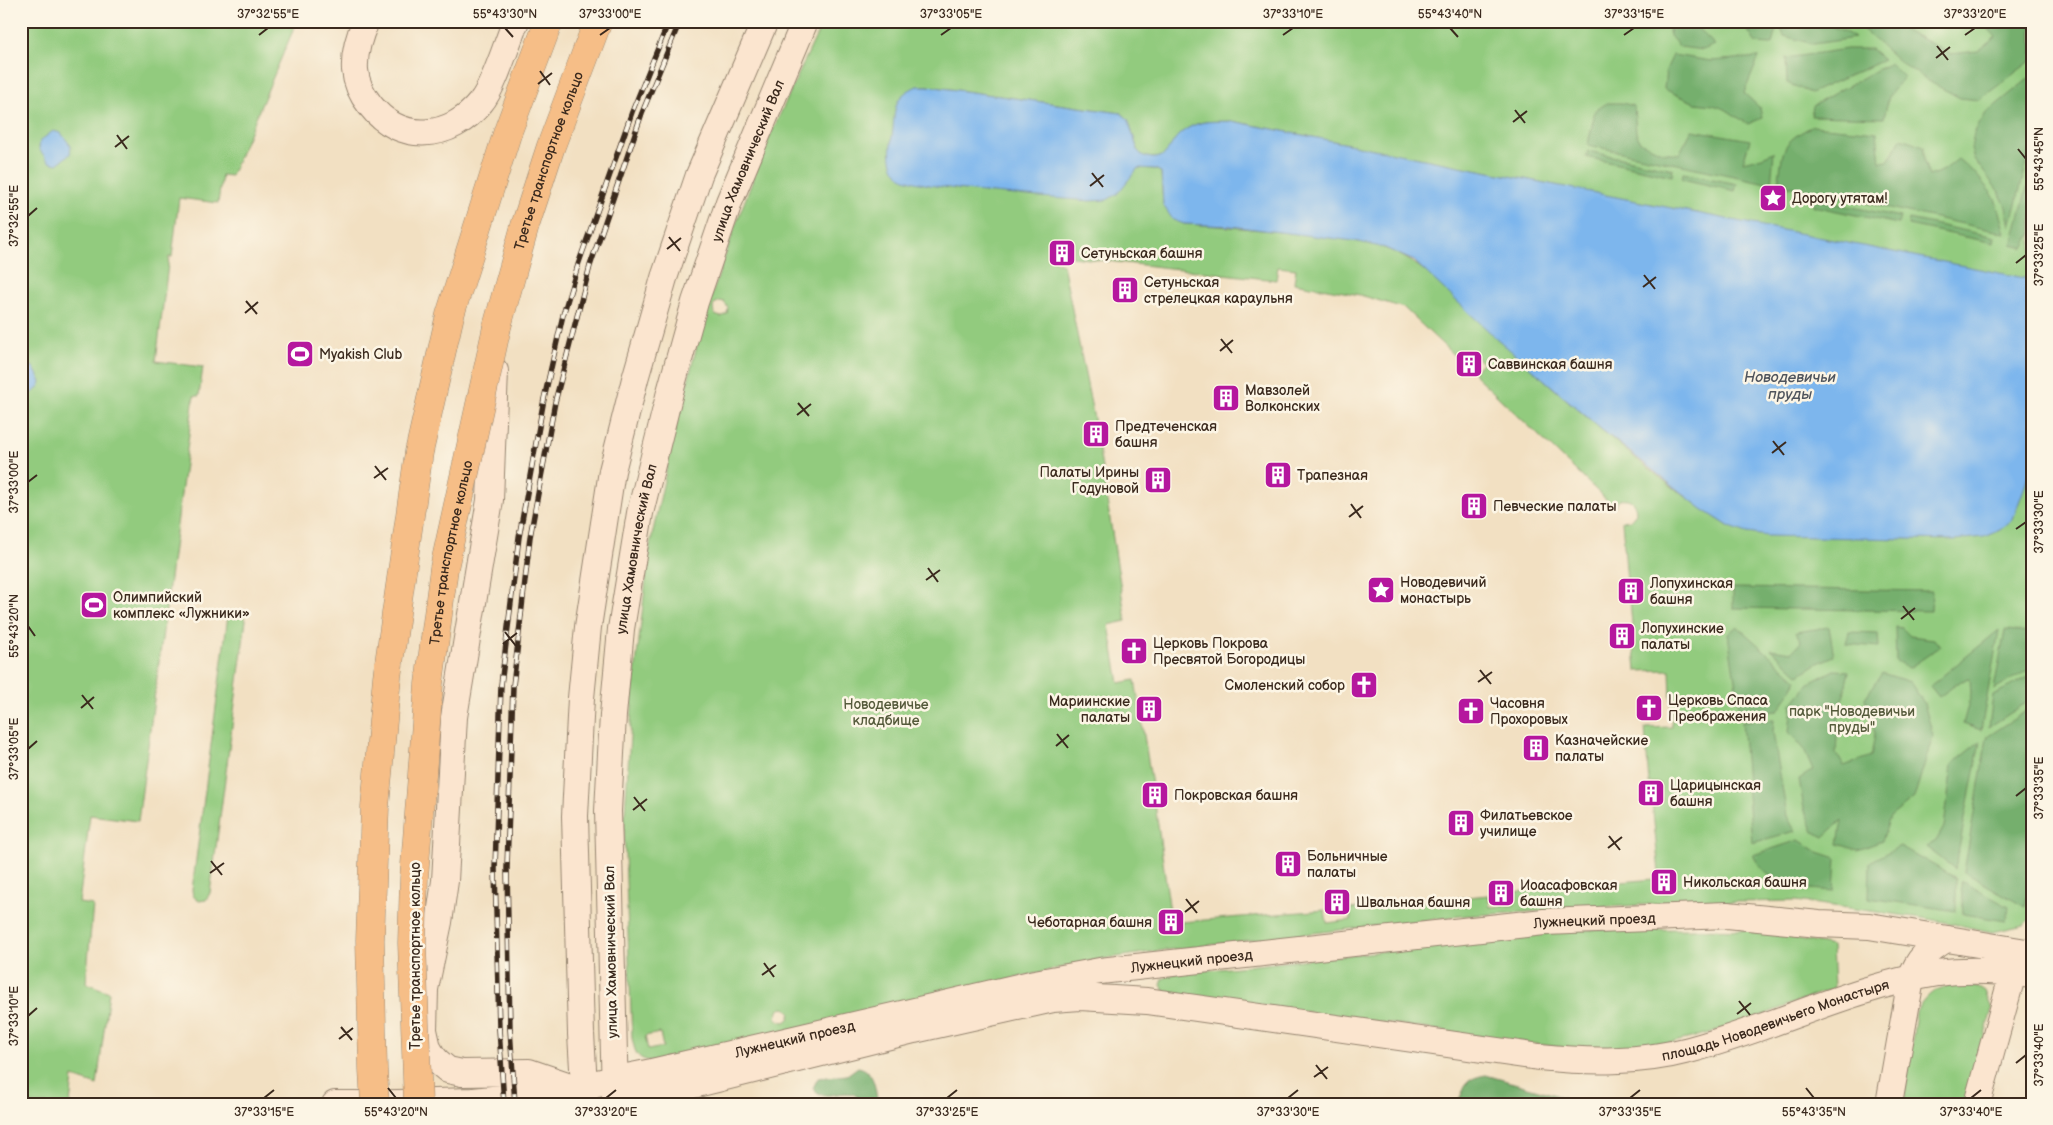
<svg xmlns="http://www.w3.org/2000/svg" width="2053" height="1125" font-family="'Balsamiq Sans',sans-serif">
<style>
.green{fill:#92cb7e;stroke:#667a4e;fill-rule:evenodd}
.forest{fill:#75af6d;stroke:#586c46}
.water{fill:#7db6ed;stroke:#5c7086}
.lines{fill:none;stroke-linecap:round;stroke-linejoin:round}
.secondary-casing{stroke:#968570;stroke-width:28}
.primary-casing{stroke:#968570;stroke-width:29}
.secondary{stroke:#fbe5cf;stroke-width:26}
.primary{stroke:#f6be87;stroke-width:28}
.rail-casing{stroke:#3b2a1e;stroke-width:5.5}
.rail{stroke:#fcf5e5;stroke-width:4;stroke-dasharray:11;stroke-linecap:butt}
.primary-bridge-casing{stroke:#968570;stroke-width:29;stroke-linecap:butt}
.primary-bridge{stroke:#f6be87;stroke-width:28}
.ticks{fill:none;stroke:#3b2a1e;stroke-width:2}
.labels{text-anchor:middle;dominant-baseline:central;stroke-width:5;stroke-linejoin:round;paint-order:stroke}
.street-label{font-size:14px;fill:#3b2a1e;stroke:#fcf5e5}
.poi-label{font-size:14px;fill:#3b2a1e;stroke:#fcf5e5;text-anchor:start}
.park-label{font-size:14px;fill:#555a3b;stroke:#fcf5e5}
.water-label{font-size:15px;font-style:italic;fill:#4f545c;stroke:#fcf5e5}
.neatline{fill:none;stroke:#3b2a1e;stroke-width:2}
.ticks-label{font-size:12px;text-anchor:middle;fill:#3b2a1e}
</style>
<rect width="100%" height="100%" fill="#fcf5e5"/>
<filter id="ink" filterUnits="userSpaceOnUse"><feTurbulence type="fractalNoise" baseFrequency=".02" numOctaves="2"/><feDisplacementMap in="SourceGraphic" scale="10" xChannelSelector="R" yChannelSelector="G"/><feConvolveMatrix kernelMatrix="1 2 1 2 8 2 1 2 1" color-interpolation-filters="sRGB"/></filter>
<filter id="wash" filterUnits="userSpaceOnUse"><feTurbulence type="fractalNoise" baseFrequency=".0096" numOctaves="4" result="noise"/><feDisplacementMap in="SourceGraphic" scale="20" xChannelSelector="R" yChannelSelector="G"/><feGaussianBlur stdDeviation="1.12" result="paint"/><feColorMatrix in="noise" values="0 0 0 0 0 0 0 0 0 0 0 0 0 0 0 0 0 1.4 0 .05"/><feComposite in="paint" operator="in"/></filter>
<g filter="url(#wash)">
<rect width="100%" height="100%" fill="#f2e0c2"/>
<path class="green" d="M 21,21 L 297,21 L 231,176 L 222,175 L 218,203 L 179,198 L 172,257 L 169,257 L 156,361 L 203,367 L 199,396 L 194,396 L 138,821 L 90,815 L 79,903 L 93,905 L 86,983 L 109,992 L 97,1085 L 73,1077 L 70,1104 L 21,1104 Z
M 823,21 L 2032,21 L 2032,280 L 1232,121 C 1222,122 1206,120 1197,124 C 1191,126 1181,132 1177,137 C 1169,147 1167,159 1152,158 C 1146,157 1142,156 1138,151 L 1128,119 L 1121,113 L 928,86 L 917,86 L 1132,175 L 1138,168 L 1155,169 L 1161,172 L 1163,205 L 1184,224 C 1228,226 1272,231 1316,236 C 1339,239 1365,240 1387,249 C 1432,267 1462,307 1498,339 C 1572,404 1647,474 1730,527 L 2026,483 L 2032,461 L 2032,918 L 2024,925 L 1992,932 L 1929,919 L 1796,901 L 1672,903 L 1461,916 L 1158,951 L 1089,961 L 655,1062 C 637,1059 636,1056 632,1038 L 624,828 L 633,691 L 650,545 L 673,439 L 704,318 L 737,221 L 770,136 ZM 1061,243 L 1066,243 L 1071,249 L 1072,257 L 1276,280 L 1278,267 L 1296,269 L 1294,283 L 1360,295 L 1404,308 L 1459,360 L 1469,350 L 1482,363 L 1473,373 L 1614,507 L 1619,500 C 1629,496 1636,502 1636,513 L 1630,520 L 1622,521 L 1627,581 L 1640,581 L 1641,599 L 1630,600 L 1636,671 L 1670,670 L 1672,727 L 1645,728 L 1649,783 L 1660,783 L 1662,801 L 1652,802 L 1659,873 L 1667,872 C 1674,876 1676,882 1672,889 L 1665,893 L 1657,890 L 1654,883 L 1654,879 L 1513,892 L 1514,905 L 1490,907 L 1488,895 L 1350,909 L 1351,920 L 1327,923 L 1325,910 L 1181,922 L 1181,926 L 1175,932 C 1160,935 1155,916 1170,912 L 1155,804 L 1147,805 L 1145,787 L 1152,785 L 1135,680 L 1119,683 L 1109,625 L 1126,621 L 1098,443 L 1088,445 L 1085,426 L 1095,424 L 1063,264 L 1055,261 L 1052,254 L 1054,246 ZM 720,301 L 724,302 L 728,308 L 727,314 L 721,317 L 715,315 L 713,309 L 714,304 ZM 786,1008 L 791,1013 L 789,1019 L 785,1022 L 779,1021 L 776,1017 L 779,1009 ZM 660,1033 L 663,1047 L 648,1050 L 645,1036 Z
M 237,610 L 243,614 L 246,620 L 210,893 L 206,900 L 199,901 L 193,896 L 192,890 L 228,615 Z
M 1696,929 L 1744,930 L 1790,937 L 1832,946 L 1834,988 C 1780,1008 1726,1031 1670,1043 C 1640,1049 1610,1050 1579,1050 L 1165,992 L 1161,985 L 1163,979 L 1173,974 L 1579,930 Z
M 1961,985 L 1979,988 L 1985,992 L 1992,1009 L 1967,1104 L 1904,1104 L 1916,1012 C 1928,992 1938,986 1961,985 Z"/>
<path class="forest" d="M 1667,21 L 1690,21 L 1715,45 L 1703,50 L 1680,47 L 1670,36 Z
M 1746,21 L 1767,21 L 1776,29 L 1772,44 L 1756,43 L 1743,24 Z
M 1778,21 C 1809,21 1828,20 1855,38 L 1813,44 L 1784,36 Z
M 1876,21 L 1888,21 L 1951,54 L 1978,51 L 1996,37 L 1985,25 L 1960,21 L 2032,21 L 2032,60 L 1979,100 L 1960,98 L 1930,82 L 1900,62 L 1858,25 Z
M 1847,49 L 1871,49 L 1884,60 L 1811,93 L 1787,83 L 1786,58 Z
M 1673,55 L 1711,61 L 1759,57 L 1744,93 L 1760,108 L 1762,118 L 1748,124 L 1725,109 L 1713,105 L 1695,103 L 1664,89 L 1666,70 Z
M 1890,63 L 1904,77 L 1889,96 L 1884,118 L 1811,116 L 1813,106 L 1840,90 Z
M 2032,76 L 2032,144 L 2010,226 L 2006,207 L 1999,192 L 1974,159 L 1971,149 L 1974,133 L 1986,113 Z
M 1607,103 L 1622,103 L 1634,106 L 1636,132 L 1640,142 L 1662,152 L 1679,154 L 1692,130 L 1750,140 L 1743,162 L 1762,157 L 1774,152 L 1771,184 L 1588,145 L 1595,111 Z
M 1813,126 L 1877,132 L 1880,162 L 1888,161 L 1901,138 L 1924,146 L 1924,161 L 1929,176 L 1944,170 L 1958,159 L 1976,174 L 1995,198 L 2005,233 L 1778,184 C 1784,149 1779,143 1813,126 Z
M 1588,151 L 1673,169 L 1672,176 L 1586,157 Z
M 2032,168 L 2032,233 L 2024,248 L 2012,245 Z
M 1683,173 L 1737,184 L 1735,191 L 1682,179 Z
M 1814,199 L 1900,217 L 1898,224 L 1813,206 Z
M 1909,219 L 1995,237 L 1994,243 L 1908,225 Z
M 1733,588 L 1932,591 L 1931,611 L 1733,608 Z
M 1737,626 L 1797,680 L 1778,711 L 1740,714 L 1728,634 Z
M 1829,627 L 1834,656 L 1818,663 L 1799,675 L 1771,649 L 1792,652 L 1801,642 L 1796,632 Z
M 1895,627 L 1902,628 L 1910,636 L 1934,639 L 1940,647 L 1909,668 L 1896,661 Z
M 1999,630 L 1981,730 L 1963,724 L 1971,694 L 1970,679 L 1961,681 L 1939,697 L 1930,686 Z
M 2005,630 L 2032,632 L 2032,668 L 1994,689 Z
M 1849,632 L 1878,633 L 1879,647 L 1846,644 Z
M 1834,670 L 1849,671 L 1838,721 L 1836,753 L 1844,766 L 1871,756 L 1875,734 L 1865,698 L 1882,673 L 1910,682 L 1924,703 L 1933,736 L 1914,798 L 1890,817 L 1882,841 L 1858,850 L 1838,844 L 1842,820 L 1824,837 L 1814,832 L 1804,809 L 1799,779 L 1813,770 L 1804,749 L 1789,732 L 1792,704 L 1809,683 Z
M 2032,675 L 2032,699 L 1989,727 L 1993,695 Z
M 2032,707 L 2032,863 L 2025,907 L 1964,872 L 1987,737 Z
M 1774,720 L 1773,732 L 1787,816 L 1795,831 L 1752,843 L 1742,722 Z
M 1980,741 L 1955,869 L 1926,847 L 1936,841 L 1944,827 L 1952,764 Z
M 1799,840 L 1818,852 L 1836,858 L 1834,891 C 1801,888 1770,889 1753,855 Z
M 1900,846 L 1956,878 L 1956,911 L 1869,898 L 1870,862 Z
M 1961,881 L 2009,907 L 2006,921 L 1963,914 Z
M 858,1067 C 875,1070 875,1089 878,1104 L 859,1104 L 857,1096 C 841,1087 825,1104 813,1088 L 818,1078 L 847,1075 Z
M 1486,1075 L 1587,1104 L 1453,1104 C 1463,1099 1461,1090 1467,1083 C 1471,1078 1480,1076 1486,1075 Z"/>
<path class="water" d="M 917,86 L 928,86 L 1121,113 L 1128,119 L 1138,151 C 1142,156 1146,157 1152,158 C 1169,159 1169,143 1180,134 C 1184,130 1191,126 1197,124 C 1207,120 1222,122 1232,121 L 2025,278 L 2032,280 L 2032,461 L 2026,483 L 2013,519 L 2000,530 L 1984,537 L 1954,540 L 1767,536 L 1747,533 L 1730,527 L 1702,509 L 1602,430 L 1495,337 L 1414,261 L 1385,248 L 1354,241 L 1230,226 L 1184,224 L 1173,220 L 1163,205 L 1161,172 L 1155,169 L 1138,168 L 1117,194 L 1107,200 L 1090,201 C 1060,198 915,190 900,176 C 886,163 891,146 893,129 C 895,105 895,96 917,86 Z
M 53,131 L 61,133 L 71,146 L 70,154 L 57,164 L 49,162 L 39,149 L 40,141 Z
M 27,363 L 34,368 L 41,382 C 39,390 30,396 21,395 L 21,364 Z"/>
</g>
<g filter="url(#ink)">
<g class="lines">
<g class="secondary-casing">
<g id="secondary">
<path d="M 366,21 C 359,36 354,53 355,70 C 356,82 362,95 370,105 C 400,144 451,140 481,102 C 494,87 507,42 516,21"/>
<path d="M 495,371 L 490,500 L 454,717 L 445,881 L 439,922 L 425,989 L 424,1030 L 428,1048 L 432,1055 L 437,1061 L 448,1070 L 462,1073 L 529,1072 L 573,1087"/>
<path id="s1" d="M 615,1096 L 608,811 L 613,715 L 621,629 L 640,513 L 670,392 L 695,302 L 729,202 L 805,21"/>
<path d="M 585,1103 L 581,1034 L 575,816 L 581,698 L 588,627 L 612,471 L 635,379 L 664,278 L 699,175 L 765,21"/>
<path d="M 335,1104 L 355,1104"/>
<path id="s2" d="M 360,1104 L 473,1101 L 541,1094 L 652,1072 L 1035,983 L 1100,971 L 1544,922 L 1727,915 L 1819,924 L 1869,926 L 2032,953"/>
<path id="s3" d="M 617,1104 L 914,1030 L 1053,999 L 1080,997 L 1147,1001 L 1539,1057 C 1589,1062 1640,1063 1689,1050 C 1773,1028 1851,987 1938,973 C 1968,969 2001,971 2032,975"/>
<path d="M 1889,1104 L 1911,979 C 1918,958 1927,951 1946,939"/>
<path d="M 1977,1104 L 2013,973 L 2009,959 L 2007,957"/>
</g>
</g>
<g class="primary-casing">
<g id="primary">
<path id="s4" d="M 497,327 L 525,226 L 551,146 L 598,21"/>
</g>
</g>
<use href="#secondary" class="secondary"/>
<use href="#primary" class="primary"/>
<g class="rail-casing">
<path id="rail" d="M 504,1104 L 499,1029 L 495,869 L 501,685 L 519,537 L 544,399 L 563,315 L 578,265 L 632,112 L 669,21
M 515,1104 L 510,1029 L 507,868 L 513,686 L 530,537 L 555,402 L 590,266 L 642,113 L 680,21"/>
</g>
<use href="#rail" class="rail"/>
<g class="primary-bridge-casing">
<g id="primary-bridge">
<path d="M 375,1104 L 373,1069 L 370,940 L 375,807 L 387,677 L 419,452 L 450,315 L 508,131 L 549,21"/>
<path id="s5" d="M 418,1104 L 412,943 L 414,878 L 429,684 L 444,568 L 497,327"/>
</g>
</g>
<use href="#primary-bridge" class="primary-bridge"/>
</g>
</g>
<path class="ticks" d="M 505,28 L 513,37M 1450,28 L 1458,37M 259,35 L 268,28M 600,35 L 610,28M 941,35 L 951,28M 1283,35 L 1293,28M 1624,35 L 1634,28M 1965,35 L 1975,28M 1937,46 L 1948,60M 1936,58 L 1950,47M 540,71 L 550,85M 538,84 L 552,73M 1515,110 L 1525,123M 1513,122 L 1527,111M 117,135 L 127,149M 115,147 L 129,136M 2018,149 L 2026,159M 1092,173 L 1103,187M 1090,186 L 1104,175M 28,216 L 37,208M 669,237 L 680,251M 667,249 L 681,238M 2016,263 L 2026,255M 1644,275 L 1655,289M 1643,287 L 1656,277M 246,301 L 257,314M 245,313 L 258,302M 1221,339 L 1232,353M 1220,351 L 1233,340M 798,403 L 809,416M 797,415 L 811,404M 1773,441 L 1784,455M 1772,453 L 1786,442M 375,466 L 386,480M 374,478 L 388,468M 28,482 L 37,475M 1351,504 L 1361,518M 1349,517 L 1363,506M 2016,529 L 2026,522M 928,568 L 938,582M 926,580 L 940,570M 1903,606 L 1914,620M 1901,619 L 1915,608M 28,626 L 35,636M 505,632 L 516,646M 503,644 L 517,633M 1480,670 L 1491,684M 1478,682 L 1492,672M 82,695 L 93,709M 81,708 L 94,697M 1057,734 L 1068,748M 1056,746 L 1069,735M 28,749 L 37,741M 2016,796 L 2026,788M 634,797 L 645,811M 633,810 L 647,799M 1609,836 L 1620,850M 1608,848 L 1622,837M 211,861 L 222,875M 210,873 L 224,863M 1186,899 L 1197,913M 1185,912 L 1199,901M 764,963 L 774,977M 762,975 L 776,965M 1739,1001 L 1750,1015M 1737,1014 L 1751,1003M 28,1016 L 37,1008M 341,1027 L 352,1040M 339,1039 L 353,1028M 2016,1063 L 2026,1055M 1316,1065 L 1327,1079M 1314,1077 L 1328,1067M 388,1088 L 396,1098M 1806,1088 L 1814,1098M 264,1098 L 274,1090M 606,1098 L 616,1090M 947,1098 L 957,1090M 1288,1098 L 1298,1090M 1630,1098 L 1640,1090M 1971,1098 L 1981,1090"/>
<defs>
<g id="sight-square" transform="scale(1.4375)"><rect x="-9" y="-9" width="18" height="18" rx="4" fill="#b5179e" stroke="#fcf5e5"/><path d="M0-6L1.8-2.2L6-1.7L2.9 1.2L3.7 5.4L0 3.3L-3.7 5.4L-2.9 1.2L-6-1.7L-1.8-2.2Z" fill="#fff"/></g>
<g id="building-square" transform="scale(1.4375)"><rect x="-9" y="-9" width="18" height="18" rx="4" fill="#b5179e" stroke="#fcf5e5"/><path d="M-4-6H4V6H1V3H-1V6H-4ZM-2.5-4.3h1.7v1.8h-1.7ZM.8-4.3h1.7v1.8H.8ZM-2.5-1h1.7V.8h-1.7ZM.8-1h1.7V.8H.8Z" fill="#fff"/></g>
<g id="stadium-square" transform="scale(1.4375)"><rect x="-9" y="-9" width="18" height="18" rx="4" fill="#b5179e" stroke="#fcf5e5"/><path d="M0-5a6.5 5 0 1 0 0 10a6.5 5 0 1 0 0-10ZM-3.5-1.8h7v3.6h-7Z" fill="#fff"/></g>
<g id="church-square" transform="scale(1.4375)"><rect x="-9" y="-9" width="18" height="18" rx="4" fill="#b5179e" stroke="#fcf5e5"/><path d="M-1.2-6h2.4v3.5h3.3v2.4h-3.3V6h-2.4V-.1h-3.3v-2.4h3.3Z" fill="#fff"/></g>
</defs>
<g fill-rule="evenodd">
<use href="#sight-square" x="1773" y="198"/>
<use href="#building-square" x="1062" y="253"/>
<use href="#building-square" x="1125" y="290"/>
<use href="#stadium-square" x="300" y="354"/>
<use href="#building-square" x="1469" y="364"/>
<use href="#building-square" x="1226" y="398"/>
<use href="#building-square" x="1096" y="434"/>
<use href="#building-square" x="1278" y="475"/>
<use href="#building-square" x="1158" y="480"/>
<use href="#building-square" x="1474" y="506"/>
<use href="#sight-square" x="1381" y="590"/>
<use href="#building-square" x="1631" y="591"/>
<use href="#stadium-square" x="94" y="605"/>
<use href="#building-square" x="1622" y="636"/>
<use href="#church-square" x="1134" y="651"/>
<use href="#church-square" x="1364" y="685"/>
<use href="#church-square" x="1649" y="708"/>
<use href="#building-square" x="1149" y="709"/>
<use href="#church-square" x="1471" y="711"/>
<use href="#building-square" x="1536" y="748"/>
<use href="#building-square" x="1651" y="793"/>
<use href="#building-square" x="1155" y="795"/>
<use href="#building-square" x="1461" y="823"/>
<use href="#building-square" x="1288" y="864"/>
<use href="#building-square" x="1664" y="882"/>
<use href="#building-square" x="1501" y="893"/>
<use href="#building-square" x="1337" y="902"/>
<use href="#building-square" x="1171" y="922"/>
</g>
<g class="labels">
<g class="street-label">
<text stroke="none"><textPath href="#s4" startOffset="174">Третье транспортное кольцо</textPath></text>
<text stroke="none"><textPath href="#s1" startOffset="954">улица Хамовнический Вал</textPath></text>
<text stroke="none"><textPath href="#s1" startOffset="549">улица Хамовнический Вал</textPath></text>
<text stroke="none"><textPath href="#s5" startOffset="554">Третье транспортное кольцо</textPath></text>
<text stroke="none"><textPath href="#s2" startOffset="1251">Лужнецкий проезд</textPath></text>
<text transform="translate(611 952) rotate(-91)">улица Хамовнический Вал</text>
<text transform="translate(415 956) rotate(-90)">Третье транспортное кольцо</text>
<text stroke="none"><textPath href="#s2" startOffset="846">Лужнецкий проезд</textPath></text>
<text stroke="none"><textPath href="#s3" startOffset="1181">площадь Новодевичьего Монастыря</textPath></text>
<text stroke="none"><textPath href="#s2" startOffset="441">Лужнецкий проезд</textPath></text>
</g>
<g class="poi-label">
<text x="1792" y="198">Дорогу утятам!</text>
<text x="1081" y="253">Сетуньская башня</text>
<text x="1144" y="282">Сетуньская<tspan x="1144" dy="16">стрелецкая караульня</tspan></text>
<text x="319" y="354">Myakish Club</text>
<text x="1488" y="364">Саввинская башня</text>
<text x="1245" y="390">Мавзолей<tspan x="1245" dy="16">Волконских</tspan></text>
<text x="1115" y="426">Предтеченская<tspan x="1115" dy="16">башня</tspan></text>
<text x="1139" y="472" text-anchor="end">Палаты Ирины<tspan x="1139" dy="16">Годуновой</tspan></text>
<text x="1297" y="475">Трапезная</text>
<text x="1493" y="506">Певческие палаты</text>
<text x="1400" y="582">Новодевичий<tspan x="1400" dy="16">монастырь</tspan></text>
<text x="1650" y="583">Лопухинская<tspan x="1650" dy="16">башня</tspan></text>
<text x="113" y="597">Олимпийский<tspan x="113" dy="16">комплекс «Лужники»</tspan></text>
<text x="1641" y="628">Лопухинские<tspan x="1641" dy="16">палаты</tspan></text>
<text x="1153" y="643">Церковь Покрова<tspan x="1153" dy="16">Пресвятой Богородицы</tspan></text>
<text x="1345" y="685" text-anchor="end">Смоленский собор</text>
<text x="1668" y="700">Церковь Спаса<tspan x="1668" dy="16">Преображения</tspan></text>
<text x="1130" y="701" text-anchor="end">Мариинские<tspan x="1130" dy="16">палаты</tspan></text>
<text x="1490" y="703">Часовня<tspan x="1490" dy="16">Прохоровых</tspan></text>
<text x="1555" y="740">Казначейские<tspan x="1555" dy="16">палаты</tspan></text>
<text x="1670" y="785">Царицынская<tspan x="1670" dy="16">башня</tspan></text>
<text x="1174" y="795">Покровская башня</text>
<text x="1480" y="815">Филатьевское<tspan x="1480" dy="16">училище</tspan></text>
<text x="1307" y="856">Больничные<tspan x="1307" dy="16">палаты</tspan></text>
<text x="1683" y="882">Никольская башня</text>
<text x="1520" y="885">Иоасафовская<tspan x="1520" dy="16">башня</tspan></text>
<text x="1356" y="902">Швальная башня</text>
<text x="1152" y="922" text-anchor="end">Чеботарная башня</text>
</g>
<g class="park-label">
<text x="886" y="704">Новодевичье<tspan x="886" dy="16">кладбище</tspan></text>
<text x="1852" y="711">парк "Новодевичьи<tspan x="1852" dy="16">пруды"</tspan></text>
</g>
<g class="water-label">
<text x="1790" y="377">Новодевичьи<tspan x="1790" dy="17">пруды</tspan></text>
</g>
</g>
<rect width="2053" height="1125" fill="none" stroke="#fcf5e5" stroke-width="55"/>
<rect x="28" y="28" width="1998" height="1070" class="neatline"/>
<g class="ticks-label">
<text x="268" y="18">37°32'55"E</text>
<text x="505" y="18">55°43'30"N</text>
<text x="610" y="18">37°33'00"E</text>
<text x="951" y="18">37°33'05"E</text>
<text x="1293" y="18">37°33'10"E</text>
<text x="1450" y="18">55°43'40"N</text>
<text x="1634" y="18">37°33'15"E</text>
<text x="1975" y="18">37°33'20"E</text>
<text transform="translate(2039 159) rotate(-90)" y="4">55°43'45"N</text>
<text transform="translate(14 216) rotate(-90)" y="4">37°32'55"E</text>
<text transform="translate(2039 255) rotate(-90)" y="4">37°33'25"E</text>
<text transform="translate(14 482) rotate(-90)" y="4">37°33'00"E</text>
<text transform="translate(2039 522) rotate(-90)" y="4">37°33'30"E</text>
<text transform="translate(14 626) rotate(-90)" y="4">55°43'20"N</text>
<text transform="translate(14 749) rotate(-90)" y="4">37°33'05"E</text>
<text transform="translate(2039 788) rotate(-90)" y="4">37°33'35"E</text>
<text transform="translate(14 1016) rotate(-90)" y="4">37°33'10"E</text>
<text transform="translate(2039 1055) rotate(-90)" y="4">37°33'40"E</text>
<text x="264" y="1116">37°33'15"E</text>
<text x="396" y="1116">55°43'20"N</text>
<text x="606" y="1116">37°33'20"E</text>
<text x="947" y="1116">37°33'25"E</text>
<text x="1288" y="1116">37°33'30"E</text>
<text x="1630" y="1116">37°33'35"E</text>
<text x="1814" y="1116">55°43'35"N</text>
<text x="1971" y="1116">37°33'40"E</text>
</g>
</svg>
